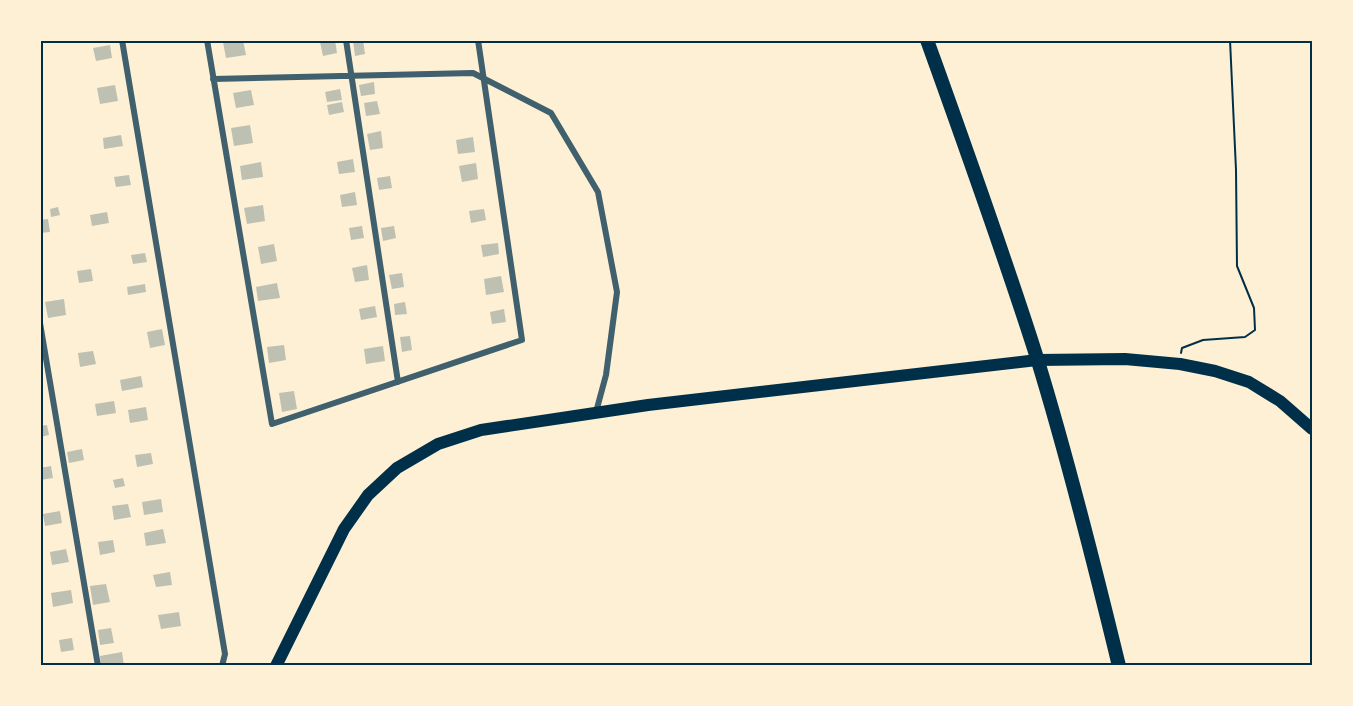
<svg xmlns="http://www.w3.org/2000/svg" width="1353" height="706" font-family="Arial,sans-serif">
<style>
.building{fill:#bec0b2}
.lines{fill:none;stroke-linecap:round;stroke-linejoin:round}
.path{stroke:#003049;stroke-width:2}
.minor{stroke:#3f606c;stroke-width:6}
.secondary{stroke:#003049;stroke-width:12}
.trunk{stroke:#003049;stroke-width:14}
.neatline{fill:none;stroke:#003049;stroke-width:2}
</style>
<rect width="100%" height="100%" fill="#fdf0d5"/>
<path class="building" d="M 231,40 L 243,40 L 246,55 L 226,58 L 223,42 Z
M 329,40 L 335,40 L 337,53 L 323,56 L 320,42 Z
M 353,40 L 363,40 L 365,54 L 355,56 Z
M 110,45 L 112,58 L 96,61 L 93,48 Z
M 374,82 L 375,94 L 361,96 L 359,85 Z
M 115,85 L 118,101 L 100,104 L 97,88 Z
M 340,89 L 342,100 L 327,102 L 325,92 Z
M 251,90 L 254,105 L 236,108 L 233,93 Z
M 377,101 L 380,114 L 366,116 L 364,103 Z
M 342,102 L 344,112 L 329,115 L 327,105 Z
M 250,125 L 253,143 L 234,146 L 231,128 Z
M 381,131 L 383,148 L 370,150 L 367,134 Z
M 121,135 L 123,146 L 104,149 L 103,138 Z
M 473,137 L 475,152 L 458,154 L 456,140 Z
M 353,159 L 355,172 L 339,174 L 337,162 Z
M 261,162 L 263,177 L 242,180 L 240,166 Z
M 476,163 L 478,179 L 462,182 L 459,166 Z
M 129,175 L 131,185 L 116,187 L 114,177 Z
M 390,176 L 392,188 L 379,190 L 377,178 Z
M 355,192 L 357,205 L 342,207 L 340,195 Z
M 263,205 L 265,221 L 247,224 L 244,208 Z
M 58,207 L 60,215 L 51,217 L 50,209 Z
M 484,209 L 486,220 L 471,223 L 469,211 Z
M 107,212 L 109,223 L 92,226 L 90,215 Z
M 48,219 L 50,232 L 40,233 L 40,220 Z
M 362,226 L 364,238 L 351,240 L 349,228 Z
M 394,226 L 396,238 L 383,241 L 381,228 Z
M 498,243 L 499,254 L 483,257 L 481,245 Z
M 274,244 L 277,261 L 261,264 L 258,247 Z
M 145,253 L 147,262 L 133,264 L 131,255 Z
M 367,265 L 369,280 L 355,282 L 352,268 Z
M 91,269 L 93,281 L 79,283 L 77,271 Z
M 402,273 L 404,287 L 392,289 L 389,275 Z
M 501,276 L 504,292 L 486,295 L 484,279 Z
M 277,283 L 280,298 L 258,301 L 256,287 Z
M 145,284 L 146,292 L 128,295 L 127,287 Z
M 64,299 L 66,315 L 48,318 L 45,302 Z
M 405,302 L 407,314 L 395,315 L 394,304 Z
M 375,306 L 377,317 L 361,320 L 359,309 Z
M 504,309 L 506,322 L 492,324 L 490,312 Z
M 162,329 L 165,345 L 150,348 L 147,332 Z
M 410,336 L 412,350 L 402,352 L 400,337 Z
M 284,345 L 286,360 L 269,363 L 267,347 Z
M 383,346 L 385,361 L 366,364 L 364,349 Z
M 93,351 L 96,364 L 80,367 L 78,353 Z
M 141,376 L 143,387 L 122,391 L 120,380 Z
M 294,391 L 297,409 L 282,412 L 279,393 Z
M 114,401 L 116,413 L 97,416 L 95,404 Z
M 146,407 L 148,420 L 130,423 L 128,410 Z
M 47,425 L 49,435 L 40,437 L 40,426 Z
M 82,449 L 84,460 L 69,463 L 67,452 Z
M 151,453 L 153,464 L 137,467 L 135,455 Z
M 51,466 L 53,478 L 40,480 L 40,468 Z
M 123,478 L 125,486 L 115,488 L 113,480 Z
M 161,499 L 163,512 L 144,515 L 142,502 Z
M 128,504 L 131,517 L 114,520 L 112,506 Z
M 60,511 L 62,523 L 45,526 L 43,514 Z
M 163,529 L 166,543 L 146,546 L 144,533 Z
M 113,540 L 115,552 L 100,555 L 98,542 Z
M 66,549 L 69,562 L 52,565 L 50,552 Z
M 170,572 L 172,585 L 156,587 L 153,575 Z
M 106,584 L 110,602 L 93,605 L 90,586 Z
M 71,590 L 73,603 L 53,607 L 51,593 Z
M 179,612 L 181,626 L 161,629 L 158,615 Z
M 111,628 L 114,643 L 100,645 L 98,630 Z
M 72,638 L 74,650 L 61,652 L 59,640 Z
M 122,652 L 124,666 L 101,666 L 100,656 Z"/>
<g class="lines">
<path class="path" d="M 1181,353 L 1182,348 L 1203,340 L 1245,337 L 1255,330 L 1254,308 L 1237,266 L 1236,170 L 1230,40"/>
<path class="minor" d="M 122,40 L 225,654 L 222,666
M 207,40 L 272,424 L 522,340 L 478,40
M 346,40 L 398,382
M 213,79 L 473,73 L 551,113 L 598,192 L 617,292 L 606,375 L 596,412
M 40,323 L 98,666"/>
<path class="secondary" d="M 276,666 L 344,529 L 368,495 L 397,468 L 438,444 L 481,430 L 648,405 L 1037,360 L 1125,359 L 1180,364 L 1215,371 L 1249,382 L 1280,401 L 1312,429"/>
<path class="trunk" d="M 927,40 C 965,146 1003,251 1037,358 C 1068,459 1094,563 1119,666"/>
</g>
<rect width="1353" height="706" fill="none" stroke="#fdf0d5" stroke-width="84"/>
<rect x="42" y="42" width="1269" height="622" class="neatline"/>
</svg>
